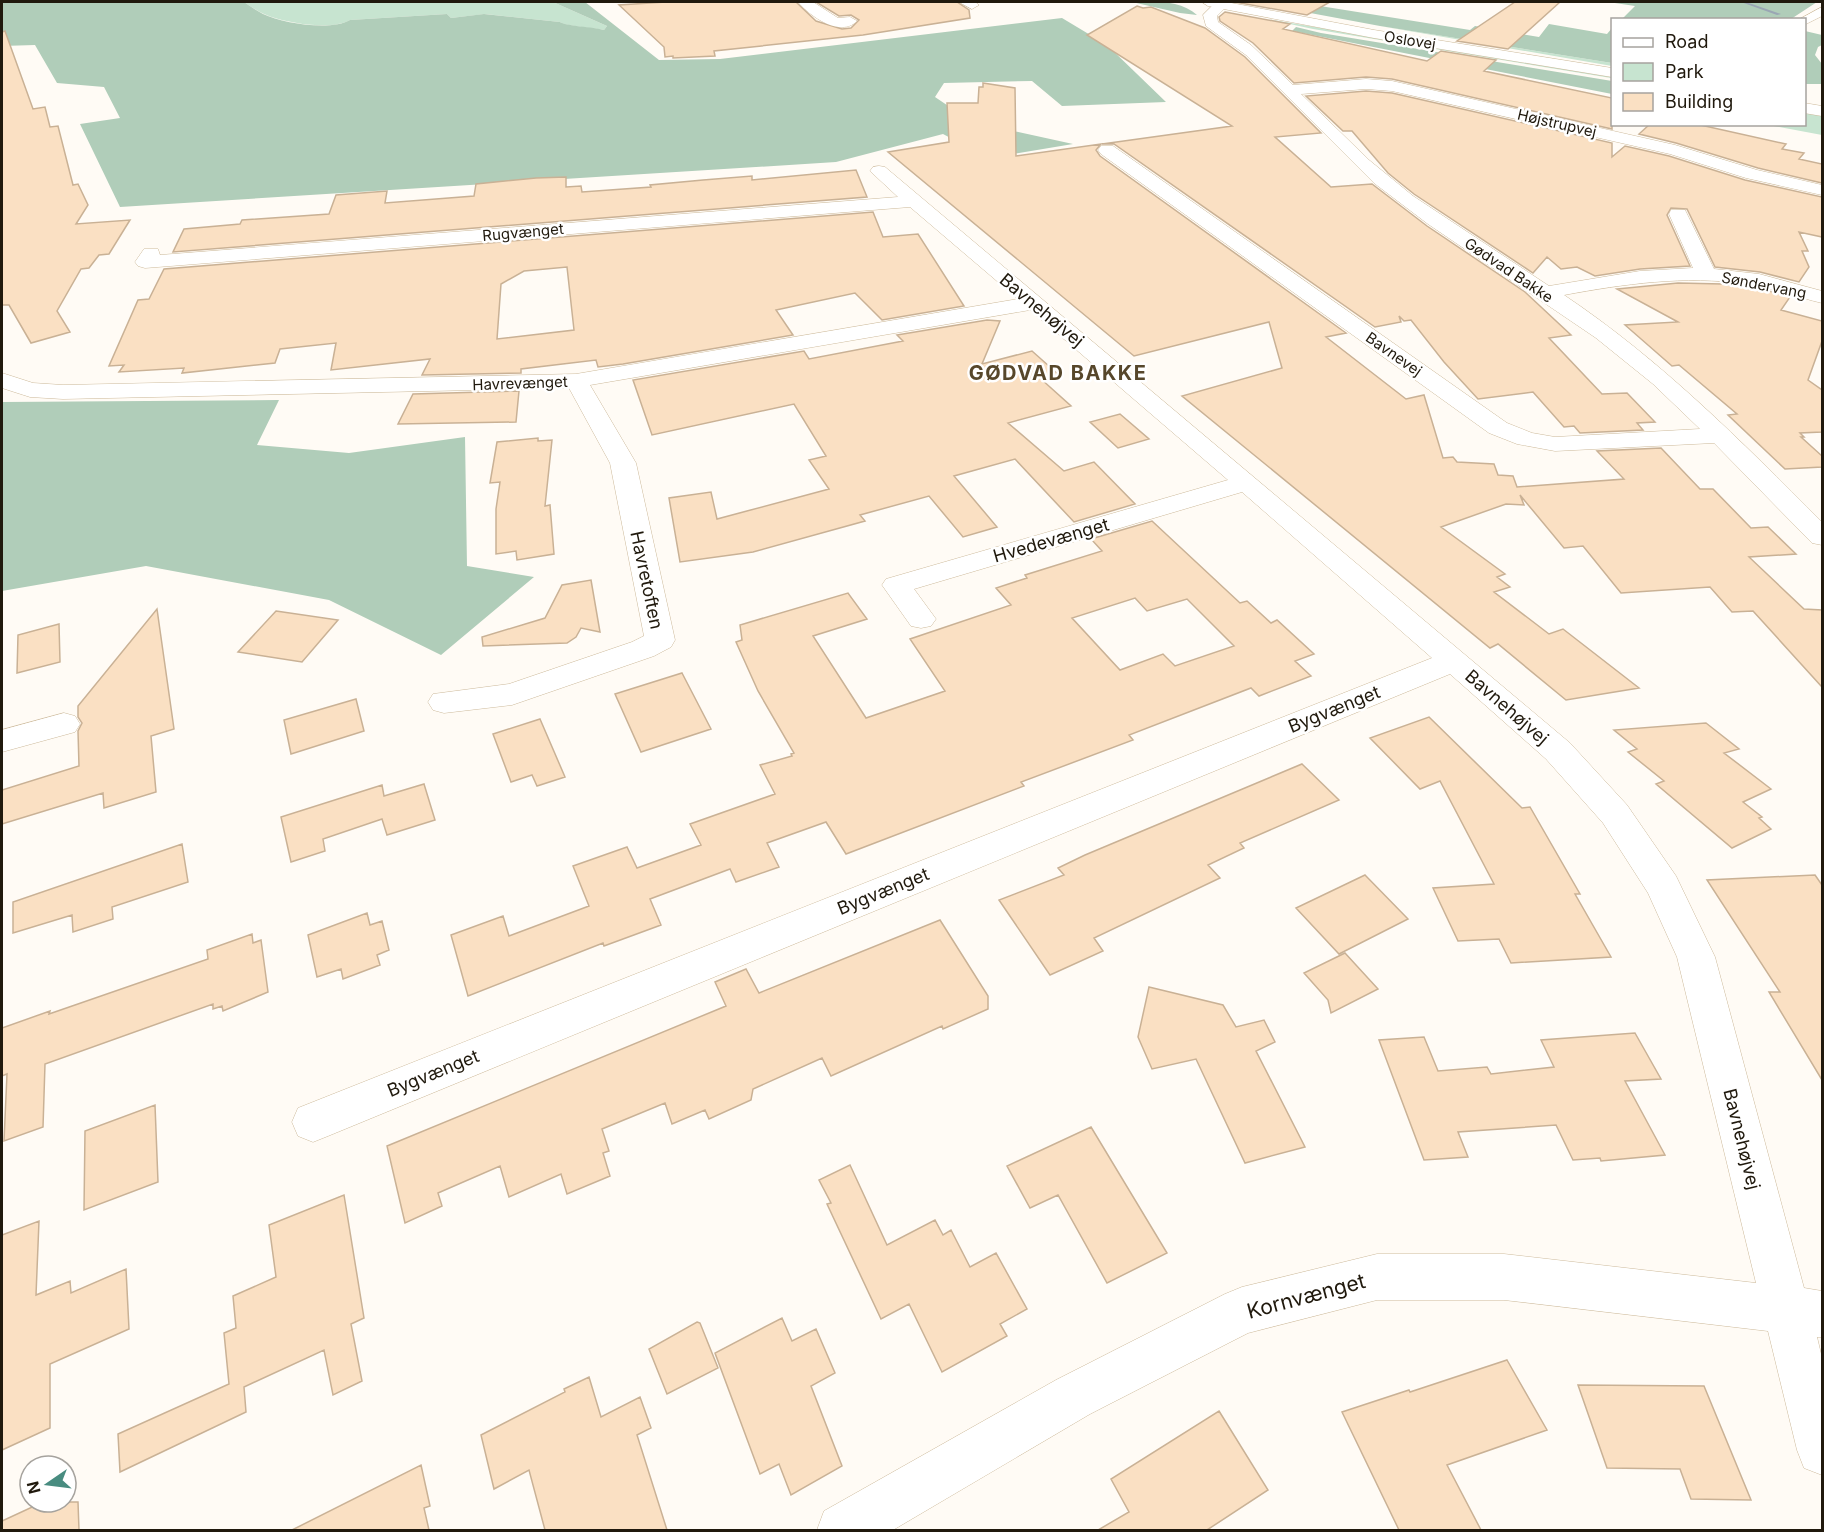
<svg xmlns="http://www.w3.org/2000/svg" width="1824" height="1532" font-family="Inter,sans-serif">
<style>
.green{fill:#c7e4d0}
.forest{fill:#b0cdb9}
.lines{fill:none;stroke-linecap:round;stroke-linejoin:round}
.stream{fill:#9aa6b4;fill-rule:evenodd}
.building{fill:#fae0c3;stroke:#c9b195;stroke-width:1.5;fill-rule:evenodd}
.street-casing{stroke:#cdba9b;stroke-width:1}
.secondary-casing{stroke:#cdba9b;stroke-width:1}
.street{fill:#fff;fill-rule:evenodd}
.secondary{fill:#fff;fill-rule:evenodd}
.labels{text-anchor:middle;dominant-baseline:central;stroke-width:5;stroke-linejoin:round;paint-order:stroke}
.far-street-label{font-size:15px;fill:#20190d;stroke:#fff}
.street-label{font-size:18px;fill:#20190d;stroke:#fff}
.far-district-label{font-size:20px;font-weight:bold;letter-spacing:1.5px;fill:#57472b;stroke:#fff}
.near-street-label{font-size:21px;fill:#20190d;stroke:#fff}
</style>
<rect width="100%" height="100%" fill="#fffbf5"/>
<path class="green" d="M 244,2 L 553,2 L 607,26 L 604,30 C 594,28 565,26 560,22 L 485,14 L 451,18 L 447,14 L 350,20 C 332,31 284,23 264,14 C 257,11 250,6 244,2 Z
M 1267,19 L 1612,76 L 1611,78 L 1313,29 Z
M 1380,26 L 1612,63 L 1612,66 Z
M 1805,113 L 1822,116 L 1822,135 L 1768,125 L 1804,124 Z"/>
<path class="forest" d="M 2,2 L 244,2 C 250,6 257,11 263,14 C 284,24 332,31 350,20 L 447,14 L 451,18 L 484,14 L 560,22 C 565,26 594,27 604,30 L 607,26 L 553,2 L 585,2 L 659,60 L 720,59 L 1062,18 L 1107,45 L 1166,102 L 1062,106 L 1032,81 L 944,83 L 935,97 L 972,122 L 1073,144 L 988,158 L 943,134 L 836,162 L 120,207 L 80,124 L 120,118 L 104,87 L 57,83 L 35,45 L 2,46 Z
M 1132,2 C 1153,1 1181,0 1197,15 L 1180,13 Z
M 1261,2 L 1295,2 L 1470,30 L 1475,26 L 1539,37 L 1549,24 L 1607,34 L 1612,28 L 1612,63 L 1380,26 L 1257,3 Z
M 1608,2 L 1817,2 L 1791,19 L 1622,19 L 1635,6 Z
M 1296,27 L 1321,33 L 1612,81 L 1612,94 L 1292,31 Z
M 1805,31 L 1822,35 L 1822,45 L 1818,47 L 1815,55 L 1822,64 L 1822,84 L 1805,84 Z
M 279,400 L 257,445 L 349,453 L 465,437 L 467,566 L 534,577 L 441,655 L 329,600 L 146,566 L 2,591 L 2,402 Z"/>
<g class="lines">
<path class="stream" d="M 1741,2 L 1746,2 L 1781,14 L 1777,15 Z"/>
</g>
<path class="building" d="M 666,2 L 796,2 L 816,21 L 842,29 L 851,28 L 859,20 L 851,15 L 839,16 L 816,2 L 957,2 L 969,10 L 970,18 L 863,35 L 714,51 L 715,56 L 673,58 L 673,56 L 665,57 L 664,47 L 619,5 Z
M 1235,2 L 1330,2 L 1307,15 Z
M 1515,2 L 1560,2 L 1508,49 L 1457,41 Z
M 1137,6 L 1143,8 L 1151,7 L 1205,28 L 1245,57 L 1321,133 L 1275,137 L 1331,187 L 1372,184 L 1427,226 L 1525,292 L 1571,335 L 1549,338 L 1602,394 L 1627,393 L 1655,422 L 1637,423 L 1643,430 L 1580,433 L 1574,426 L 1564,427 L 1533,392 L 1478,399 L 1444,362 L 1411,320 L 1404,321 L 1399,316 L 1401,322 L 1375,327 L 1114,144 L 1102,144 L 1232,126 L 1087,35 Z
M 1225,12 L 1290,24 L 1283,29 L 1427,61 L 1441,51 L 1496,60 L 1484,71 L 1612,98 L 1612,129 L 1392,79 L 1366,77 L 1294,83 L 1253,43 L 1220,21 L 1219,17 Z
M 5,31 L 33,109 L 45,107 L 50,127 L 58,126 L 73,185 L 78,184 L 88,205 L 76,224 L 130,220 L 109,254 L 99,255 L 89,268 L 81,269 L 57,311 L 70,332 L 31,343 L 9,305 L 2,305 L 2,32 Z
M 983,83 L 1015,88 L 1016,156 L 1101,144 L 1096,150 L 1100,156 L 1346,333 L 1326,337 L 1406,399 L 1424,395 L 1443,458 L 1453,457 L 1457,462 L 1494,464 L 1498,475 L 1513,476 L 1517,487 L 1624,479 L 1597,451 L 1661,448 L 1700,489 L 1713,489 L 1751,528 L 1768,527 L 1796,554 L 1749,557 L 1804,609 L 1822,610 L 1822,687 L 1753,611 L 1732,612 L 1710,587 L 1621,593 L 1583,546 L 1564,548 L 1520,495 L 1524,505 L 1506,504 L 1441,527 L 1505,574 L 1497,577 L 1510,587 L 1494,592 L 1549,634 L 1563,629 L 1639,688 L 1566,700 L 1498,644 L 1490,648 L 1182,396 L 1282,368 L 1269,322 L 1134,356 L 888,152 L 949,142 L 947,103 L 978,103 L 979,87 L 983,87 Z
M 1366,91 L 1392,93 L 1612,143 L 1612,157 L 1625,146 L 1669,156 L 1745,180 L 1822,197 L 1822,237 L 1799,232 L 1808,251 L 1802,251 L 1809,267 L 1799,282 L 1760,272 L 1715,267 L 1687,209 L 1671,208 L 1667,215 L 1690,266 L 1640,269 L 1595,276 L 1577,267 L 1561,269 L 1547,257 L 1533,273 L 1414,194 L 1388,173 L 1352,131 L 1343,131 L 1306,96 Z
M 1650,124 L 1696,124 L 1786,144 L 1782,149 L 1804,153 L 1799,159 L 1822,164 L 1822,183 L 1758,168 L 1676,143 L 1639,134 Z
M 856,170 L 867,197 L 173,252 L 184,229 L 240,224 L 242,220 L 329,214 L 336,195 L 387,191 L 385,203 L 474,196 L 476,184 L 536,178 L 566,177 L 566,187 L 581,186 L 582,192 L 651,187 L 650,185 L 703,180 L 752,176 L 752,180 Z
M 873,212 L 883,237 L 918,234 L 964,306 L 882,320 L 855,293 L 776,310 L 793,335 L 623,364 L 598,367 L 596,360 L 521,369 L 521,373 L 422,375 L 430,359 L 331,370 L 336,343 L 280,349 L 275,363 L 182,373 L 184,368 L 119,372 L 124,365 L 109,366 L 138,300 L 149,299 L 164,269 ZM 567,267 L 574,330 L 497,339 L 501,284 L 524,271 Z
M 1678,283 L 1723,284 L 1774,292 L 1790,297 L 1781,310 L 1822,321 L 1822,341 L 1808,380 L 1822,390 L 1822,432 L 1800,433 L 1804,437 L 1801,437 L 1822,456 L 1822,467 L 1785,469 L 1728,415 L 1737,414 L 1679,365 L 1672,366 L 1625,325 L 1678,322 L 1617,289 Z
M 987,320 L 1000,321 L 982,364 L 1032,351 L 1059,375 L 1041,379 L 1071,406 L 1008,423 L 1064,471 L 1094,462 L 1135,504 L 1074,522 L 1015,459 L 954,476 L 997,527 L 963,537 L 929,496 L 860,515 L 865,521 L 753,552 L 680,562 L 669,498 L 711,492 L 717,519 L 829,489 L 809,460 L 826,456 L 794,404 L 652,435 L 633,380 L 804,351 L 809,359 L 903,341 L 897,335 Z
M 519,391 L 516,422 L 398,424 L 413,394 Z
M 1120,414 L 1149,439 L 1118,448 L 1090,422 Z
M 538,438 L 538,441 L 552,440 L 545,506 L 550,505 L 554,554 L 517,560 L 516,551 L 496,554 L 496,509 L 500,482 L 490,483 L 497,442 Z
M 1152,521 L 1240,603 L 1247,601 L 1271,623 L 1277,620 L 1314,654 L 1295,661 L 1311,676 L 1259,696 L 1251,688 L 1129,735 L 1133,740 L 1021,782 L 1024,786 L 846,854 L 826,822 L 767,843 L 779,867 L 736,882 L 730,869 L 650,899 L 661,925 L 604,946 L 603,943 L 468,996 L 451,935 L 503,916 L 509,936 L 589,906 L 573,866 L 627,847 L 637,868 L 701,845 L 690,824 L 775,794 L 760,765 L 792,756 L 791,754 L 794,753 L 758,691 L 736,642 L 742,640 L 740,625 L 848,593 L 867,619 L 813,636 L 866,718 L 945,691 L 910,639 L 1011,605 L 996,588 L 1027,578 L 1025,575 L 1102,551 L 1091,539 ZM 1135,598 L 1147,611 L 1187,599 L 1234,646 L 1175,666 L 1163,654 L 1120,670 L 1072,618 Z
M 591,580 L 600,632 L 581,628 L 576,637 L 567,643 L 483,646 L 482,637 L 545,618 L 562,585 Z
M 157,609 L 174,729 L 151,736 L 156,792 L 104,808 L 103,793 L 2,824 L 2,790 L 79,766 L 78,731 L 82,723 L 78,717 L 78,706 Z
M 276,611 L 338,620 L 302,662 L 238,652 Z
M 59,624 L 60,662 L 17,673 L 18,635 Z
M 682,673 L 711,729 L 641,752 L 615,694 Z
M 356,699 L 364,731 L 291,754 L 284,720 Z
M 1429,717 L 1522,808 L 1530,807 L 1580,894 L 1575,894 L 1611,957 L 1511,963 L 1499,939 L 1458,941 L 1433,888 L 1494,884 L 1440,781 L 1420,789 L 1370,738 Z
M 540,719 L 565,777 L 537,786 L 532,775 L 511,782 L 493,734 Z
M 1706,723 L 1739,749 L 1724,753 L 1771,789 L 1743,802 L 1762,817 L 1759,818 L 1771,829 L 1732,848 L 1656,784 L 1664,781 L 1628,752 L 1637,749 L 1614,730 Z
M 1302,764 L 1339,800 L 1240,843 L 1244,848 L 1208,865 L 1220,878 L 1094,938 L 1103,951 L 1050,975 L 999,900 L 1064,875 L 1058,868 L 1085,855 Z
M 424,784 L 435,820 L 387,835 L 382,819 L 323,839 L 325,851 L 291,862 L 281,817 L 382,785 L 384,796 Z
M 182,844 L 188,882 L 112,907 L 113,919 L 73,932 L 72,915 L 13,933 L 13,902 Z
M 1365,875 L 1408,919 L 1339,954 L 1296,908 Z
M 1815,875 L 1822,885 L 1822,1080 L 1769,992 L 1780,992 L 1707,880 Z
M 367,913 L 370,925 L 382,921 L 389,950 L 377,955 L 380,965 L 343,979 L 341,969 L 317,977 L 308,935 Z
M 940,920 L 988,996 L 988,1009 L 943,1029 L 942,1026 L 831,1076 L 822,1058 L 753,1089 L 751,1100 L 709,1119 L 705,1110 L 672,1124 L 665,1103 L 602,1129 L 609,1151 L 603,1153 L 610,1176 L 567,1194 L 561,1174 L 509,1197 L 500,1166 L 438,1193 L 442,1206 L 405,1223 L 387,1146 L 726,1006 L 715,982 L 746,969 L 759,993 Z
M 252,934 L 253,943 L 261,940 L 268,992 L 223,1011 L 222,1006 L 213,1009 L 213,1004 L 45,1064 L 43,1127 L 4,1141 L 7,1074 L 2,1076 L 2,1028 L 50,1011 L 49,1014 L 208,959 L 207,950 Z
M 1345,953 L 1378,989 L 1331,1013 L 1328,1000 L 1304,973 Z
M 1149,987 L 1223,1005 L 1236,1027 L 1264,1020 L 1275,1042 L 1256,1051 L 1305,1147 L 1245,1163 L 1196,1059 L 1152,1069 L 1138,1037 Z
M 1635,1033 L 1661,1079 L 1625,1081 L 1665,1155 L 1601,1161 L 1600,1158 L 1573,1160 L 1556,1125 L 1458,1132 L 1468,1157 L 1424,1160 L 1379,1040 L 1424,1037 L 1438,1071 L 1487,1067 L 1491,1074 L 1554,1067 L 1541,1040 Z
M 155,1105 L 158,1182 L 84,1210 L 85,1131 Z
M 1091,1127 L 1167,1253 L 1107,1283 L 1058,1195 L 1030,1208 L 1007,1166 Z
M 850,1165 L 887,1245 L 935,1220 L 943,1235 L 951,1230 L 970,1267 L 996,1253 L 1027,1309 L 1000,1324 L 1007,1336 L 942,1372 L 909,1304 L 881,1319 L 827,1204 L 831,1203 L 819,1180 Z
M 344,1195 L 364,1318 L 351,1324 L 362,1381 L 333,1395 L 324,1350 L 244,1387 L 246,1412 L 120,1472 L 118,1434 L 229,1384 L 224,1333 L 236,1328 L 233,1296 L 276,1277 L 269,1225 Z
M 39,1221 L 36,1295 L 70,1281 L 71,1293 L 126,1269 L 129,1329 L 50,1364 L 50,1428 L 2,1450 L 2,1235 Z
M 782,1318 L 792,1341 L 816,1329 L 835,1373 L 811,1386 L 842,1466 L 791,1495 L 779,1464 L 760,1474 L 715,1353 Z
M 697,1322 L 700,1323 L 718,1368 L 667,1394 L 649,1349 Z
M 1507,1360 L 1547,1430 L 1447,1465 L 1481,1530 L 1399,1530 L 1342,1412 L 1409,1390 L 1410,1392 Z
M 589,1377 L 601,1417 L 640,1397 L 651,1428 L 637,1435 L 667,1530 L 545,1530 L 529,1470 L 494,1489 L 481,1435 L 565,1392 L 564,1389 Z
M 1578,1385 L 1704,1386 L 1751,1500 L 1691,1499 L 1680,1469 L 1607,1468 Z
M 1219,1411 L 1268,1490 L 1207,1530 L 1098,1530 L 1129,1512 L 1111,1479 Z
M 421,1465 L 430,1506 L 424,1508 L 429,1530 L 292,1530 Z
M 43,1502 L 78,1502 L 79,1530 L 2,1530 L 2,1521 Z"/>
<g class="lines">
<g class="street-casing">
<path id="street" d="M 798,2 L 813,2 L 838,18 L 850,17 L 857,21 C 840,38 810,16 798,2 Z
M 959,2 L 975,2 L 979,5 L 972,9 Z
M 1216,2 L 1226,2 L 1228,5 L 1217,16 L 1218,22 L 1251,45 L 1293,85 L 1366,79 L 1392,81 L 1675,145 L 1757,170 L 1822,185 L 1822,195 L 1746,178 L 1670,154 L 1392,91 L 1366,89 L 1301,94 L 1369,160 L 1413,196 L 1549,286 L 1640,271 L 1693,268 L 1669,214 L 1671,210 L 1685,210 L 1687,214 L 1714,269 L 1759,274 L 1822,291 L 1822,303 C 1797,297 1772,288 1746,284 C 1685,275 1624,284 1564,295 C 1661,360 1741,441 1822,522 L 1822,545 L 1812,543 L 1714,443 L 1555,451 L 1517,444 L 1489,433 L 1101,154 L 1098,150 L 1101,146 L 1113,146 L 1507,423 L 1532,433 L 1555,437 L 1700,429 L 1653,384 L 1596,338 L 1428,224 L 1374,183 L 1246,55 L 1206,26 L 1203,15 Z
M 1822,7 L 1822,16 L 1804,25 L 1804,20 L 1798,20 Z
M 879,166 L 885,167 L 1570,743 L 1627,805 L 1676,876 L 1715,957 L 1804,1288 L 1822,1291 L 1822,1337 L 1817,1337 L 1822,1358 L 1822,1475 L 1804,1468 L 1797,1450 L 1768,1331 L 1504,1300 L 1377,1300 L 1248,1333 L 1090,1414 L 893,1530 L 817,1530 L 824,1511 L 1056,1380 L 1225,1294 L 1242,1287 L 1377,1254 L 1504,1254 L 1756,1283 L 1677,957 L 1648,893 L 1603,823 L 1546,759 L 1450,674 L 328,1136 L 313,1142 L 298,1136 L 292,1122 L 298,1108 L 1432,658 L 1242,492 L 914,589 L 936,619 L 931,626 L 921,628 L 911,626 L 882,585 L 886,579 L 1228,480 L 1030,310 L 590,385 L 636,463 L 675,640 L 671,647 L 654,656 L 512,705 L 444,713 L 433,710 L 428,702 L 433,694 L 509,684 L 632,642 L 644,636 L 610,463 L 569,388 L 63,399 L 30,397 L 2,388 L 2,373 L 33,383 L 63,385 L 576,374 L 1018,299 L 910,207 L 145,268 L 138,266 L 135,262 L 144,249 L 158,249 L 160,255 L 898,197 L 870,171 L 873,167 Z
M 64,713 L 75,716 L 80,724 L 75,732 L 2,752 L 2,730 Z"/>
</g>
<g class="secondary-casing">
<path id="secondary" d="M 1202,2 L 1226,2 L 1374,30 L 1612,68 L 1612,77 L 1374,38 L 1208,6 Z
M 1804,103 L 1822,106 L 1822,116 L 1804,113 Z"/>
</g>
<use href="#street" class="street"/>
<use href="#secondary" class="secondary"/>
</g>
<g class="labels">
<g class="far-street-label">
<text transform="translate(1410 40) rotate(9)">Oslovej</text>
<text transform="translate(1557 123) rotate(13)">Højstrupvej</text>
<text transform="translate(523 232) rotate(-5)">Rugvænget</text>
<text transform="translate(1509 270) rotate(34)">Gødvad Bakke</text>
<text transform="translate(1764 285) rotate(11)">Søndervang</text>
<text transform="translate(1394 354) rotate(35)">Bavnevej</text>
<text transform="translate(520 383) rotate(-2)">Havrevænget</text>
</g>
<g class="street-label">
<text transform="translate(1042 310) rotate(40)">Bavnehøjvej</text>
<text transform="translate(1051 540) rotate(-16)">Hvedevænget</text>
<text transform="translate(647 580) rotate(78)">Havretoften</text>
<text transform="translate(1507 707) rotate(41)">Bavnehøjvej</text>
<text transform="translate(1334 709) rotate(-22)">Bygvænget</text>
<text transform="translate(883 891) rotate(-22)">Bygvænget</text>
<text transform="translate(433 1073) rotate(-22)">Bygvænget</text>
<text transform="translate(1742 1139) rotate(76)">Bavnehøjvej</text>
</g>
<g class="far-district-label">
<text x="1058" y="373">GØDVAD BAKKE</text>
</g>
<g class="near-street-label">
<text transform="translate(1306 1296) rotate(-15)">Kornvænget</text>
</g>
</g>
<rect width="1824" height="1532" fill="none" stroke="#20190d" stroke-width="6"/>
<rect x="1611" y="18" width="195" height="108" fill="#ffffff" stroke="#a6a39e" stroke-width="1.5"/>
<rect x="1623" y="38" width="30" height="9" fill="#ffffff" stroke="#a6a39e" stroke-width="1.5"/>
<text x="1665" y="48" font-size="18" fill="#20190d">Road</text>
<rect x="1623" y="63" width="30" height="18" fill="#c7e4d0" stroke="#a6a39e" stroke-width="1.5"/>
<text x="1665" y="78" font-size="18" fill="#20190d">Park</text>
<rect x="1623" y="93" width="30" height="18" fill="#fae0c3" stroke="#a6a39e" stroke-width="1.5"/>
<text x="1665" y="108" font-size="18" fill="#20190d">Building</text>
<g transform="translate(48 1484) rotate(256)"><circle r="28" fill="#ffffff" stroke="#a6a39e" stroke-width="1.5"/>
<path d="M0-4.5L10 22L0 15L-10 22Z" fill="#488c80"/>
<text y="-9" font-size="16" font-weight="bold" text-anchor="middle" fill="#20190d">N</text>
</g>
</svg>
